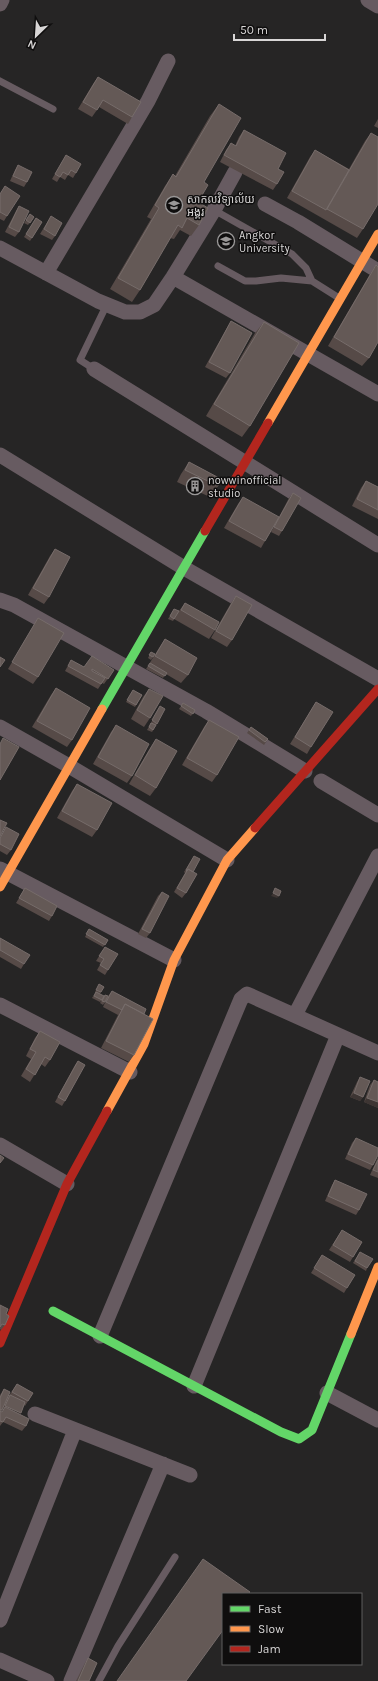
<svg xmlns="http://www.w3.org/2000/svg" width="378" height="1681" font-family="Karla,'Noto Sans Khmer',sans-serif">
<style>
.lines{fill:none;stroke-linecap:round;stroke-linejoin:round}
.lane{stroke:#675b61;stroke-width:7}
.street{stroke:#675b61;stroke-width:15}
.fast{stroke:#63d668;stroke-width:9}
.slow{stroke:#ff974d;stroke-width:9}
.jam{stroke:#b3261e;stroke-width:9}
.wall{fill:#564a47}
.shaded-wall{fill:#3d3533}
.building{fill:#645956;stroke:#766c6a}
.labels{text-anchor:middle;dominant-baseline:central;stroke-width:3;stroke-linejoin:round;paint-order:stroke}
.poi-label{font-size:11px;fill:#d8d6d6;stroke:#0f0e0e;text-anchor:start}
</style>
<rect width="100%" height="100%" fill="#262525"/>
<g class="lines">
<path class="lane" d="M 0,81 L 53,109
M 214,210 L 292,254 L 306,268 L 312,281
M 218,266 L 245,281 L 256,281 L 281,278 L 312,281 L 339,298
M 94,369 L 80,360 L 107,304
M 99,1681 L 118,1646 L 175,1557"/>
<path class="street" d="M 368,0 L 378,6
M 0,4 L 2,0
M 265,204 L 298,222 L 378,271
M 0,248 L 98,301 L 125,312 L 140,312 L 154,305 L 173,277 L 214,210 L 235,172
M 46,273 L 148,101 L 168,61
M 173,277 L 378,394
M 94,369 L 378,545
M 0,455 L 184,568 L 378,679
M 0,600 L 14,605 L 206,711 L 305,771
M 0,727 L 69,766 L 227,860
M 321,781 L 378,815
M 0,869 L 174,960
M 0,1005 L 130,1072
M 295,1015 L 378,856
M 0,1145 L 67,1184
M 100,1336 L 241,999 L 247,994 L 378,1053
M 194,1386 L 338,1035
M 327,1393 L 378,1420
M 35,1414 L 190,1475
M 0,1620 L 75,1430
M 0,1660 L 47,1681
M 71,1681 L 163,1464"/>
<path class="fast" d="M 102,709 L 205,531
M 53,1311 L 281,1432 L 299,1439 L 312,1430 L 351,1334"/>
<path class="slow" d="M 268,423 L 378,234
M 0,887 L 102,709
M 107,1111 L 144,1044 L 174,960 L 227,860 L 255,828
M 351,1334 L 378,1267"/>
<path class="jam" d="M 205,531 L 268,423
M 255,828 L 378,689
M 0,1343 L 67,1184 L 107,1111"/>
</g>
<path class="wall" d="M 98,77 L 132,117 L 128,124 L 99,107 L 92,117 L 78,109 L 93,84 Z
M 219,104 L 204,182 L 198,202 L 199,225 L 191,236 L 180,230 L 174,239 L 170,238 L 140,290 L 132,302 L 110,289 L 151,219 L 147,217 L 165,186 L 173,174 L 175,176 L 210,116 Z
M 378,119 L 378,128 L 374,126 Z
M 244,130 L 278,169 L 277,184 L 273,190 L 220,162 L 226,150 L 231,143 L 235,146 L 239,137 Z
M 371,133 L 363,229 L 357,238 L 287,198 L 310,157 L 315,150 L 349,169 L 365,141 Z
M 66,155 L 76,173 L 73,178 L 68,175 L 65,180 L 60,177 L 57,182 L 52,179 Z
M 18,165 L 27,182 L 24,187 L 10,181 L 15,170 Z
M 5,186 L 7,216 L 4,221 L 0,219 L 0,194 Z
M 19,206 L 19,232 L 15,237 L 5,232 L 16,211 Z
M 30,214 L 34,217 L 28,225 L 24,223 Z
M 51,216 L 55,236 L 52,240 L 40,234 Z
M 36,218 L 42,222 L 30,241 L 24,237 Z
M 376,265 L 369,358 L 362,366 L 328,346 L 370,274 Z
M 231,321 L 230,373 L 226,378 L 205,367 L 228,326 Z
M 264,322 L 250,426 L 242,437 L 206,416 L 255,333 Z
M 189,462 L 218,486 L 210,497 L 177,482 L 181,474 Z
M 366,481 L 378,487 L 378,519 L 352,506 L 361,488 Z
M 293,493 L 282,531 L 279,536 L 271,532 L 289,498 Z
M 243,497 L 265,541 L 261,548 L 224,528 L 238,504 Z
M 55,549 L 49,597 L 44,604 L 28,595 L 50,556 Z
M 236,596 L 232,640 L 227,647 L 211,638 L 231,603 Z
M 185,603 L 215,630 L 209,639 L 174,619 L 176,616 L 173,621 L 168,619 L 174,609 L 179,611 Z
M 38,618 L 38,677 L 33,684 L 8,669 L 34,625 Z
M 165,639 L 188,675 L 181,683 L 166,674 L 163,678 L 146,669 L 159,648 Z
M 151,652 L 155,654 L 151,660 L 148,658 Z
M 71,660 L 84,667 L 114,670 L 104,684 L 102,683 L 98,689 L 65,671 Z
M 56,688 L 72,740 L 67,747 L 32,727 L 51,695 Z
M 149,689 L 150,718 L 144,727 L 131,719 L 143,697 Z
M 133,690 L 142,695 L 135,707 L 126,702 Z
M 316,702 L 311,747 L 307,754 L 290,744 Z
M 183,703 L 195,710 L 191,716 L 179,709 Z
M 159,708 L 157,724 L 152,732 L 147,730 Z
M 209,720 L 217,775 L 212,782 L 182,765 L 204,727 Z
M 116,725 L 132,776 L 127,783 L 93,764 L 111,732 Z
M 251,727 L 268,739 L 264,745 L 247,733 Z
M 156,739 L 156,788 L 150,796 L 129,784 L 150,748 Z
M 77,784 L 97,830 L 92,837 L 57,818 L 72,791 Z
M 6,827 L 11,850 L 7,855 L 0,851 L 0,837 Z
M 194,856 L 193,872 L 186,893 L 182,898 L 174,892 L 185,873 L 184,872 Z
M 25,888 L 52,916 L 49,921 L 16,903 Z
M 162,892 L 150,933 L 146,938 L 138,934 L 158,896 Z
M 89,929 L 108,940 L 103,947 L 85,937 Z
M 0,938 L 24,964 L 21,969 L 0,957 Z
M 105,947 L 108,970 L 105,975 L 97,970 L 101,963 L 96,961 Z
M 99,984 L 104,987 L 100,994 L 102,1000 L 100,1002 L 92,998 L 95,993 L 95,992 Z
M 112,991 L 144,1014 L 134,1055 L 129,1062 L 101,1048 L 118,1015 L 103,1007 L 108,996 Z
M 105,995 L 105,1002 L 103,1005 L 100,1003 Z
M 40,1031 L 50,1060 L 45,1067 L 41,1064 L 30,1082 L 21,1076 L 31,1059 L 26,1056 L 35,1038 Z
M 78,1061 L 65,1101 L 62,1106 L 55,1102 L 75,1065 Z
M 360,1077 L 363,1097 L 360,1101 L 350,1097 L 357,1082 Z
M 374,1080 L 378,1082 L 378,1108 L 364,1102 L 370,1085 Z
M 356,1138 L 373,1165 L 370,1170 L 345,1159 L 352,1143 Z
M 378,1157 L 378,1178 L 370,1175 Z
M 335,1180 L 359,1210 L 356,1215 L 325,1201 L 332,1185 Z
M 342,1230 L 353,1257 L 350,1262 L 329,1250 Z
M 360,1252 L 367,1268 L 366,1271 L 353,1263 Z
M 322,1255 L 347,1288 L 344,1293 L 311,1273 Z
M 0,1305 L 6,1314 L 5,1325 L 1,1330 L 0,1329 Z
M 17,1384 L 28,1401 L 25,1406 L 24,1405 L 20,1414 L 26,1426 L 22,1431 L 3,1422 L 0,1426 L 0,1395 L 4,1389 L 2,1410 L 1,1412 L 2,1412 L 6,1400 Z
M 88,1658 L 89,1681 L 76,1681 L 85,1663 Z"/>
<path class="shaded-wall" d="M 273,893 L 279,896 L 277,898 L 271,896 Z
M 354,1093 L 363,1097 L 360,1101 L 350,1097 Z
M 367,1098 L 378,1102 L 378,1108 L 364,1102 Z
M 5,1406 L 21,1413 L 18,1417 L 5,1407 L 2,1411 Z"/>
<path class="building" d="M 98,77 L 141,102 L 132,117 L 103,100 L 97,110 L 83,102 Z
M 219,104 L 241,118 L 204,182 L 208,185 L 198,202 L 208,208 L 199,225 L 187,218 L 182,228 L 178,225 L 140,290 L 118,278 L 159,208 L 155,205 L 173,174 L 176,177 Z
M 244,130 L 286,153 L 278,169 L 284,172 L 277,184 L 224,155 L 231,143 L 236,146 Z
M 371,133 L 378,137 L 378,204 L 363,229 L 327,209 Z
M 315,150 L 349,170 L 326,210 L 292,191 Z
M 66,155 L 81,164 L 76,173 L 71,170 L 68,175 L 63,172 L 60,177 L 55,174 Z
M 18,165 L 32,172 L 27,182 L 13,176 Z
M 5,186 L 20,196 L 7,216 L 0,212 L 0,194 Z
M 19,206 L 29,211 L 19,232 L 9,227 Z
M 30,214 L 34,217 L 30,223 L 26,220 Z
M 51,216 L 62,223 L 55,236 L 44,229 Z
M 36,218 L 42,222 L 32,238 L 26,234 Z
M 376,265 L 378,267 L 378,342 L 369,358 L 334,337 Z
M 231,321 L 252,333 L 230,373 L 209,362 Z
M 264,322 L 299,343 L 250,426 L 214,404 Z
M 189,462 L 221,479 L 218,486 L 185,470 Z
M 366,481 L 378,487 L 378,510 L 357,499 Z
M 293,493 L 301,498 L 282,531 L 274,527 Z
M 243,497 L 279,517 L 265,541 L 229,521 Z
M 55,549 L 70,557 L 49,597 L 33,588 Z
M 236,596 L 252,605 L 232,640 L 216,631 Z
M 185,603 L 219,622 L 215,630 L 181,610 Z
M 174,609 L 179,611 L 174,619 L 170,616 Z
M 38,618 L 64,633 L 38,677 L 12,662 Z
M 165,639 L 197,658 L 188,675 L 155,656 Z
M 151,652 L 155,654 L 153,657 L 149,655 Z
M 92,656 L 114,670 L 108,679 L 92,669 L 92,671 L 105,678 L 101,684 L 68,666 L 71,660 L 84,667 Z
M 0,657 L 5,660 L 0,667 Z
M 150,663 L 167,673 L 165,676 L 148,666 Z
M 56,688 L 90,708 L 72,740 L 37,721 Z
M 149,689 L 163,696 L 150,718 L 137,710 Z
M 133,690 L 142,695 L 136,705 L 127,700 Z
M 316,702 L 333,712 L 311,747 L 295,737 Z
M 183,703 L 195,710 L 193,714 L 181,706 Z
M 160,706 L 165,709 L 157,724 L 152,720 Z
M 209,720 L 239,737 L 217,775 L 187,758 Z
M 151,723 L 156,725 L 153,730 L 149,727 Z
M 116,725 L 149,744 L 132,776 L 98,757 Z
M 251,727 L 268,739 L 265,742 L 249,730 Z
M 3,738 L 19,747 L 0,780 L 0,744 Z
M 156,739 L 177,751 L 156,788 L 135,775 Z
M 77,784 L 112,803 L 97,830 L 62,811 Z
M 0,820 L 7,823 L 0,836 Z
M 6,827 L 19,834 L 11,850 L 0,844 L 0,838 Z
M 194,856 L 200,859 L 193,872 L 188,869 L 187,871 L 186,870 Z
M 188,869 L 197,874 L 186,893 L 177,888 Z
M 25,888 L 57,906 L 52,916 L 19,898 Z
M 275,888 L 281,891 L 279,896 L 273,893 Z
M 162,892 L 169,896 L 150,933 L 142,929 Z
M 89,929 L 108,940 L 105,945 L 86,934 Z
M 0,938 L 30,955 L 24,964 L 0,950 Z
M 105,947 L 118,954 L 108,970 L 100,965 L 104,959 L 99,956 Z
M 99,984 L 104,987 L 101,992 L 96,990 Z
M 112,991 L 146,1009 L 144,1014 L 125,1004 L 122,1010 L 106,1002 Z
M 96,992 L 104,996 L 102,1000 L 94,996 Z
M 105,995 L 108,996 L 105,1002 L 102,1001 Z
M 125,1004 L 153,1019 L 134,1055 L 106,1041 Z
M 40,1031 L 60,1042 L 50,1060 L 45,1057 L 35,1075 L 26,1069 L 36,1052 L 30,1049 Z
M 78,1061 L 85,1065 L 65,1101 L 58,1097 Z
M 360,1077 L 370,1081 L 363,1097 L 354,1093 Z
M 374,1080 L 378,1082 L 378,1102 L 367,1098 Z
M 356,1138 L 378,1148 L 378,1155 L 373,1165 L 348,1154 Z
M 0,1155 L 4,1158 L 0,1163 Z
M 378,1160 L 378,1172 L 373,1170 Z
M 335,1180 L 367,1194 L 359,1210 L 328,1196 Z
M 342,1230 L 362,1242 L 353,1257 L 333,1245 Z
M 360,1252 L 373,1259 L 367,1268 L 355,1261 Z
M 322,1255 L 355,1275 L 347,1288 L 314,1268 Z
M 0,1305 L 8,1309 L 6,1314 L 9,1316 L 5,1325 L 2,1324 L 0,1327 Z
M 17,1384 L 33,1393 L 28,1401 L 12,1392 Z
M 4,1389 L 10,1392 L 2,1410 L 0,1410 L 0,1398 Z
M 10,1395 L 25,1402 L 21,1413 L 5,1406 Z
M 5,1407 L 29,1419 L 26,1426 L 6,1417 L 3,1422 L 0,1421 L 0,1411 L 2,1412 Z
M 203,1559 L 250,1592 L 248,1594 L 223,1594 L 223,1630 L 186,1681 L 117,1681 Z
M 88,1658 L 97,1663 L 89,1681 L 78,1681 Z"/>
<defs>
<g id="university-ring" transform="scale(0.9)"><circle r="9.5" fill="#0f0e0e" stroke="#9a9898" stroke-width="1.5"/><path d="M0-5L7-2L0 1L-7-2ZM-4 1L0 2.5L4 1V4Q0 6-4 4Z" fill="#9a9898"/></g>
<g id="building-ring" transform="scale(0.9)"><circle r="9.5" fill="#0f0e0e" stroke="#9a9898" stroke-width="1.5"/><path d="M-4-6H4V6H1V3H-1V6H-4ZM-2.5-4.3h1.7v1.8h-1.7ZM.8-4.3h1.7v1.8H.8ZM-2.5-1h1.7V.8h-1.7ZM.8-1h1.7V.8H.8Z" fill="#9a9898"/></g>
</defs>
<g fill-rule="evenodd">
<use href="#university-ring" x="174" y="205"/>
<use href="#university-ring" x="226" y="241"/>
<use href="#building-ring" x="195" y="486"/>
</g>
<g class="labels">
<g class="poi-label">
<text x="187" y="199">សាកលវិទ្យាល័យ<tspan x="187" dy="13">អង្គរ</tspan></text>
<text x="239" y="235">Angkor<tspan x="239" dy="13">University</tspan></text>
<text x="208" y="480">nowwinofficial<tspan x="208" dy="13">studio</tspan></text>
</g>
</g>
<rect x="222" y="1593" width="140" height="72" fill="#0f0e0e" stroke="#5f5e5e"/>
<rect x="230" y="1606" width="20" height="6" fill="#63d668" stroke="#5f5e5e"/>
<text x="258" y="1613" font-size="12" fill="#d8d6d6">Fast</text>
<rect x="230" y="1626" width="20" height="6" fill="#ff974d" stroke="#5f5e5e"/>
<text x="258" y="1633" font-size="12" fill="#d8d6d6">Slow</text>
<rect x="230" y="1646" width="20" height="6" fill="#b3261e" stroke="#5f5e5e"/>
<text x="258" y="1653" font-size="12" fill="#d8d6d6">Jam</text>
<g transform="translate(36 36) rotate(205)" stroke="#0f0e0e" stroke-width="3" paint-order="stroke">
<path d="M0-3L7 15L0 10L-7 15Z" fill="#d8d6d6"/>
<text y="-6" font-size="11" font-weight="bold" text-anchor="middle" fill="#d8d6d6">N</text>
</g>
<path d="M234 34v6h91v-6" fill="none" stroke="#d8d6d6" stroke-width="2"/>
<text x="240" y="34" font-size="12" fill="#d8d6d6" stroke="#0f0e0e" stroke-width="3" paint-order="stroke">50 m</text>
</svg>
